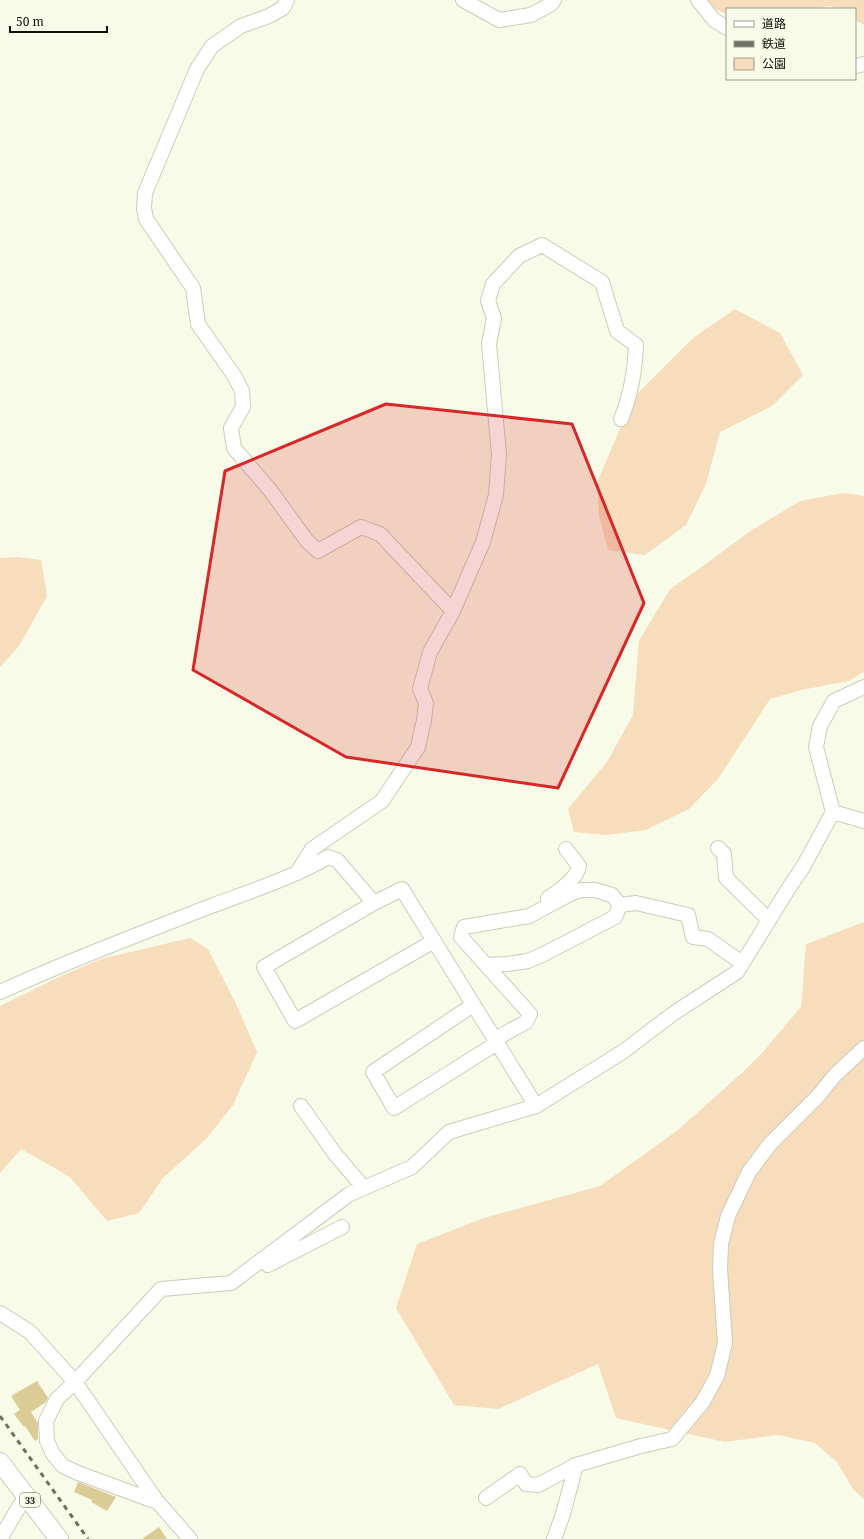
<svg xmlns="http://www.w3.org/2000/svg" width="864" height="1539" font-family="'Noto Serif','Noto Sans JP',serif">
<style>
.green{fill:#f7ddbc}
.building{fill:#dbcc96}
.lines{fill:none;stroke-linecap:round;stroke-linejoin:round}
.minor-casing{stroke:#cacdba;stroke-width:16}
.major-casing{stroke:#cacdba;stroke-width:20}
.minor{stroke:#fff;stroke-width:14}
.major{stroke:#fff;stroke-width:18}
.rail{stroke:#6e7064;stroke-width:3;stroke-dasharray:5 5;stroke-linecap:butt}
.marked{fill:#d62828;fill-opacity:0.2;stroke:#d62828;stroke-width:3;stroke-linejoin:round}
.labels{text-anchor:middle;dominant-baseline:central;stroke-width:3;stroke-linejoin:round;paint-order:stroke}
.shield{fill:#f8fbe7;stroke:#54564c;stroke-width:1}
.shield-label{font-size:9px;font-weight:bold;fill:#0e0f09}
</style>
<rect width="100%" height="100%" fill="#f8fbe7"/>
<path class="green" d="M 699,0 L 864,0 L 864,25 L 855,20 L 855,9 L 836,9 L 830,6 L 816,9 L 727,9 L 727,15 Z
M 735,309 L 780,333 L 803,375 L 772,406 L 720,432 L 706,484 L 686,525 L 645,555 L 608,550 L 599,516 L 597,483 L 633,398 L 693,338 Z
M 844,493 L 864,496 L 864,672 L 849,681 L 801,690 L 770,699 L 718,779 L 689,809 L 646,830 L 607,835 L 574,832 L 568,809 L 607,762 L 633,715 L 639,641 L 670,589 L 699,569 L 749,532 L 800,501 Z
M 18,557 L 41,560 L 47,596 L 19,646 L 0,667 L 0,558 Z
M 864,922 L 864,1499 L 853,1489 L 837,1462 L 815,1443 L 778,1435 L 725,1442 L 616,1418 L 598,1364 L 498,1409 L 454,1405 L 396,1308 L 417,1244 L 484,1218 L 600,1186 L 678,1130 L 743,1072 L 763,1052 L 801,1007 L 806,944 Z
M 190,938 L 208,949 L 237,1006 L 257,1052 L 233,1105 L 206,1139 L 163,1178 L 139,1213 L 107,1221 L 70,1177 L 21,1149 L 0,1173 L 0,1006 L 59,977 L 101,959 Z"/>
<path class="building" d="M 37,1381 L 48,1398 L 46,1402 L 31,1412 L 38,1423 L 38,1439 L 35,1441 L 25,1426 L 24,1427 L 14,1414 L 20,1410 L 11,1396 Z
M 78,1482 L 116,1497 L 107,1511 L 91,1502 L 92,1500 L 74,1492 Z
M 159,1527 L 167,1539 L 142,1539 Z"/>
<g class="lines">
<g class="minor-casing">
<path id="minor" d="M 287,0 L 283,8 L 269,16 L 241,26 L 212,46 L 197,69 L 145,193 L 144,208 L 146,219 L 193,288 L 198,324 L 235,377 L 242,391 L 243,407 L 231,428 L 234,448 L 270,490 L 307,541 L 318,551 L 361,527 L 380,534 L 453,611
M 463,0 L 499,20 L 531,15 L 551,4 L 554,0
M 698,0 L 714,20 L 727,28
M 855,66 L 864,64
M 833,812 L 864,821
M 718,848 L 724,854 L 726,878 L 769,920
M 297,873 L 312,849 L 382,801 L 418,747 L 424,720 L 426,703 L 420,689 L 430,652 L 453,611 L 483,542 L 496,495 L 499,454 L 489,344 L 494,318 L 488,301 L 493,284 L 519,256 L 542,245 L 602,282 L 617,331 L 636,345 C 635,371 631,395 621,419
M 548,898 C 558,892 578,878 579,866 L 566,849
M 374,903 L 264,967 L 295,1021 L 434,941
M 620,905 L 636,903 L 688,915 L 693,937 L 708,939 L 742,963
M 486,965 L 507,964 L 528,961 L 544,954 L 615,917 L 620,905 L 612,895 L 595,890 L 581,890 L 570,894 L 529,916 L 464,927 L 461,937 L 530,1014 L 526,1022 L 495,1039
M 0,992 C 69,960 140,934 211,906 C 251,891 292,878 328,857 L 337,860 L 374,903 L 402,889 L 536,1106
M 473,1005 L 373,1072 L 394,1108 L 497,1043
M 301,1106 L 335,1154 L 364,1188
M 262,1259 L 268,1265 L 342,1227
M 0,1313 L 30,1332 L 75,1382 L 156,1500 L 190,1539
M 486,1498 L 520,1474 L 526,1484 L 538,1485 L 576,1465
M 157,1502 L 78,1473 L 63,1466 L 53,1454 L 47,1441 L 46,1421 L 57,1399 L 75,1382 L 161,1289 L 231,1283 L 348,1195 L 412,1167 L 449,1132 L 536,1106 L 624,1051 L 674,1013 L 737,972 L 790,886 L 803,867 L 833,812 L 816,747 L 820,726 L 834,701 L 864,687
M 0,1539 L 26,1495
M 554,1539 L 563,1514 L 576,1465 L 641,1446 L 672,1439 L 702,1403 L 717,1376 L 725,1343 L 720,1269 L 721,1244 L 728,1216 L 749,1172 L 770,1144 L 819,1095 L 835,1075 L 864,1048"/>
</g>
<g class="major-casing">
<path id="major" d="M 0,1462 L 59,1539"/>
</g>
<use href="#minor" class="minor"/>
<use href="#major" class="major"/>
<path class="rail" d="M 0,1416 L 88,1539"/>
</g>
<path class="marked" d="M 386,404 L 572,424 L 644,603 L 558,788 L 346,757 L 193,670 L 225,471 Z"/>
<g class="labels">
<rect class="shield" x="20" y="1493" width="20" height="14" rx="3"/>
<g class="shield-label">
<text x="30" y="1500">33</text>
</g>
</g>
<rect x="726" y="8" width="130" height="72" fill="#f8fbe7" stroke="#9a9d8e"/>
<rect x="734" y="21" width="20" height="6" fill="#ffffff" stroke="#9a9d8e"/>
<text x="762" y="28" font-size="12" fill="#0e0f09">道路</text>
<rect x="734" y="41" width="20" height="6" fill="#6e7064" stroke="#9a9d8e"/>
<text x="762" y="48" font-size="12" fill="#0e0f09">鉄道</text>
<rect x="734" y="58" width="20" height="12" fill="#f7ddbc" stroke="#9a9d8e"/>
<text x="762" y="68" font-size="12" fill="#0e0f09">公園</text>
<path d="M10 26v6h97v-6" fill="none" stroke="#0e0f09" stroke-width="2"/>
<text x="16" y="26" font-size="12" fill="#0e0f09" stroke="#f8fbe7" stroke-width="3" paint-order="stroke">50 m</text>
</svg>
